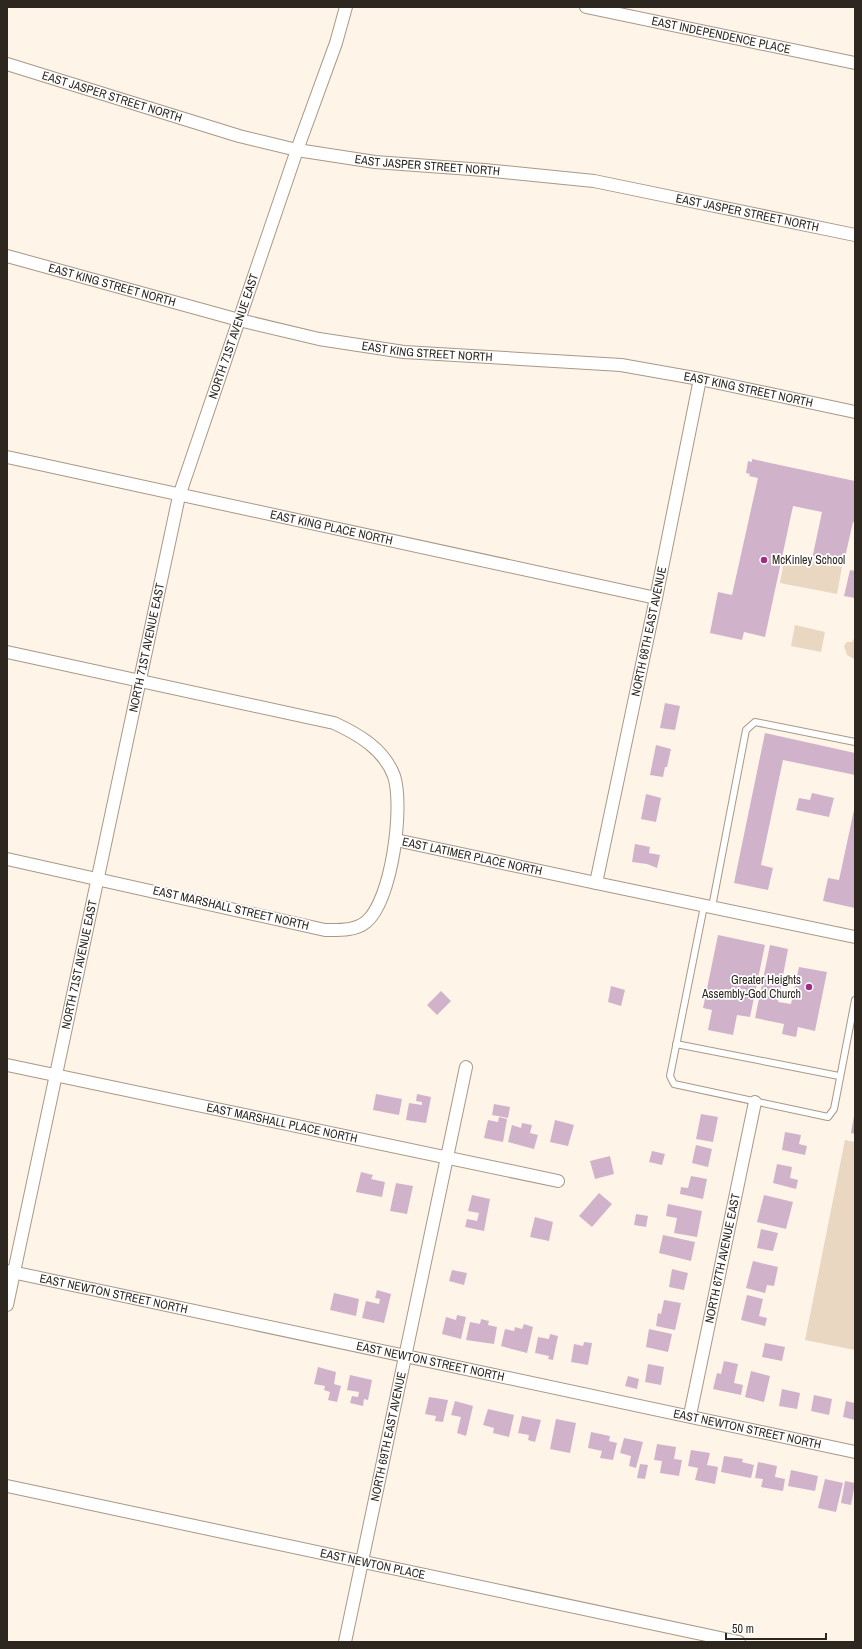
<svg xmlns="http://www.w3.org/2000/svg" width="862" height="1649" font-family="'Archivo Narrow',sans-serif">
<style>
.green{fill:#e9d7c1}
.building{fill:#d0b3cb}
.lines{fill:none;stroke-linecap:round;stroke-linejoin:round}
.lane-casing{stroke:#a99886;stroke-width:8}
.street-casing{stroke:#a99886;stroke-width:14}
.lane{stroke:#fff;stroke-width:6}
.street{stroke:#fff;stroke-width:12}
.poi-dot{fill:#9e2c88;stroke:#fff;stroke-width:1.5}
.labels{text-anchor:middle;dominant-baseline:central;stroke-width:3.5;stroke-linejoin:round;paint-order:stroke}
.street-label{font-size:12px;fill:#2d271f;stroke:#fff}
.poi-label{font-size:12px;fill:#2d271f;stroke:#fff;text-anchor:start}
</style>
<rect width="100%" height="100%" fill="#fff4e8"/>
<path class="green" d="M 785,556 L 842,567 L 837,594 L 780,583 Z
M 795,625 L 825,632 L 821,652 L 791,646 Z
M 855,637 L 855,658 L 854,659 L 847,655 L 844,646 L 847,642 L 852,642 Z
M 845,1140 L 855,1142 L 855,1350 L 805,1340 Z"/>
<path class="building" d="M 752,459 L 855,481 L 855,522 L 853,522 L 843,566 L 812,559 L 822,512 L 793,506 L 765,637 L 744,632 L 742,640 L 710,633 L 718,592 L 732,595 L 758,478 L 749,476 L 750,474 L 746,473 L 748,461 L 752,462 Z
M 850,570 L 855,571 L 855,598 L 844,596 Z
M 665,703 L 680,706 L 675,730 L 660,728 Z
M 765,733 L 855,753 L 855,775 L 783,760 L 761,865 L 773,868 L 768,890 L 734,883 Z
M 656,745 L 671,749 L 667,767 L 665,767 L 663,777 L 650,775 Z
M 812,793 L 834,798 L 829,817 L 796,810 L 799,798 L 810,800 Z
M 646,794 L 661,798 L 656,822 L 641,819 Z
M 854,810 L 855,810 L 855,908 L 823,901 L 828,878 L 839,880 Z
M 635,844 L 650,847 L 649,853 L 660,855 L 657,868 L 647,864 L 632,862 Z
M 718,935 L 765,945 L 750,1017 L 737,1015 L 733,1035 L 708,1030 L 712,1010 L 703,1008 Z
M 770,945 L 788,949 L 778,1002 L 791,1004 L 799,967 L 827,972 L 815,1031 L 798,1027 L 796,1037 L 782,1034 L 784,1024 L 755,1018 Z
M 611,986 L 625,990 L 621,1006 L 608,1002 Z
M 441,991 L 451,1001 L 437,1015 L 427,1005 Z
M 376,1094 L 402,1099 L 399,1115 L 373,1110 Z
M 417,1094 L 431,1097 L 426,1123 L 406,1120 L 409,1103 L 422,1105 L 422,1102 L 416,1101 Z
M 494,1104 L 510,1107 L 508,1118 L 492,1115 Z
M 701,1114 L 718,1117 L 713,1142 L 696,1139 Z
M 854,1116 L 855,1116 L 855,1134 L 851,1133 Z
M 499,1117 L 507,1119 L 503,1142 L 484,1138 L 488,1120 L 498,1122 Z
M 555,1120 L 574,1125 L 568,1146 L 550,1142 Z
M 522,1123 L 532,1125 L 530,1133 L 538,1135 L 534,1149 L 508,1142 L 512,1125 L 521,1128 Z
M 785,1132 L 801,1135 L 799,1144 L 807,1146 L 805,1155 L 782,1150 Z
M 696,1145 L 712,1149 L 708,1167 L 692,1163 Z
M 652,1151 L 665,1154 L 662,1165 L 649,1162 Z
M 610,1156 L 614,1174 L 595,1179 L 590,1161 Z
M 777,1164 L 792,1167 L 790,1178 L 798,1180 L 796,1189 L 773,1183 Z
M 361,1172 L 373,1175 L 371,1179 L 385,1182 L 382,1197 L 356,1192 Z
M 691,1176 L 707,1179 L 703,1199 L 680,1194 L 681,1187 L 688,1188 Z
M 396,1183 L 413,1186 L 407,1214 L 390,1211 Z
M 599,1193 L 612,1204 L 592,1227 L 579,1216 Z
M 472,1195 L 490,1199 L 484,1231 L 465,1227 L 467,1219 L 477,1221 L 479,1213 L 468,1211 Z
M 764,1195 L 793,1202 L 786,1229 L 757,1222 Z
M 668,1204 L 702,1211 L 697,1237 L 674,1233 L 677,1218 L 666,1216 Z
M 636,1214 L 648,1216 L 646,1227 L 634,1225 Z
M 535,1217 L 553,1222 L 549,1241 L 530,1237 Z
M 761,1229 L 778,1233 L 773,1251 L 757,1248 Z
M 663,1235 L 695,1242 L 691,1261 L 659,1253 Z
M 753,1261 L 778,1267 L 774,1286 L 767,1285 L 765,1293 L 746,1288 Z
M 672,1269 L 688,1273 L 684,1290 L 669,1287 Z
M 452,1270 L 467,1273 L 464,1285 L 449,1281 Z
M 377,1290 L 391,1294 L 384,1323 L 362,1318 L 366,1301 L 379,1304 L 380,1299 L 375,1298 Z
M 334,1293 L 359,1299 L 356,1316 L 330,1310 Z
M 747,1295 L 763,1299 L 759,1316 L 767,1318 L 765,1326 L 741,1320 Z
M 664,1300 L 681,1303 L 675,1330 L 656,1326 L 658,1313 L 661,1314 Z
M 457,1315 L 466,1317 L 461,1339 L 442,1334 L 446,1317 L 456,1320 Z
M 481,1319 L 489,1321 L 488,1325 L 497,1327 L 494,1344 L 466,1340 L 470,1322 L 480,1324 Z
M 524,1324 L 533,1327 L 527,1353 L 501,1346 L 505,1329 L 514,1331 L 515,1327 L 522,1329 Z
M 649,1329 L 672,1334 L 668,1352 L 646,1347 Z
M 550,1334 L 558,1336 L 553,1360 L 548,1359 L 549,1356 L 535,1353 L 538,1337 L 549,1339 Z
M 584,1342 L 592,1343 L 588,1365 L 571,1362 L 574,1344 L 583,1346 Z
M 765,1343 L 785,1347 L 782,1361 L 762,1357 Z
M 724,1361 L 738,1364 L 734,1383 L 743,1385 L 741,1395 L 713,1389 L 717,1373 L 721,1374 Z
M 648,1364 L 664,1367 L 661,1385 L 645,1382 Z
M 318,1367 L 336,1372 L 334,1384 L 341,1386 L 337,1402 L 328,1400 L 330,1392 L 324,1390 L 325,1386 L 314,1384 Z
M 751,1371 L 770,1376 L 764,1402 L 745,1397 Z
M 350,1375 L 372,1380 L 368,1400 L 364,1399 L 363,1406 L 350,1403 L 352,1396 L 358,1397 L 359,1392 L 347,1390 Z
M 628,1376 L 639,1379 L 637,1389 L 625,1386 Z
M 782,1389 L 800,1393 L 797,1409 L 779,1406 Z
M 814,1395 L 832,1399 L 829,1415 L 811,1411 Z
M 429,1397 L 448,1400 L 443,1422 L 435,1421 L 436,1416 L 425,1414 Z
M 455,1401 L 473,1406 L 466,1436 L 457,1433 L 461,1417 L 451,1415 Z
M 846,1401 L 855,1403 L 855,1420 L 843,1417 Z
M 488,1409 L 514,1415 L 509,1437 L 493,1433 L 494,1428 L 483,1425 Z
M 522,1416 L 541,1420 L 535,1442 L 528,1440 L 529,1435 L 518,1433 Z
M 556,1419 L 576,1423 L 570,1453 L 550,1449 Z
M 591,1432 L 610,1436 L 609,1441 L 617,1443 L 613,1460 L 600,1458 L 602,1451 L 588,1448 Z
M 624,1438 L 643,1442 L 636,1468 L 629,1466 L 631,1456 L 620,1453 Z
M 657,1444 L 676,1447 L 674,1459 L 682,1460 L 679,1476 L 660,1473 L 662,1461 L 654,1460 Z
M 691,1450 L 710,1453 L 707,1465 L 718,1467 L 715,1484 L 695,1480 L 698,1468 L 688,1466 Z
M 724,1456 L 743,1459 L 742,1462 L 754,1465 L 751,1478 L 721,1472 Z
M 758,1462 L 777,1466 L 775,1477 L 785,1479 L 783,1491 L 761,1487 L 763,1479 L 755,1478 Z
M 640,1464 L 648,1465 L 645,1479 L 637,1478 Z
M 791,1470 L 818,1476 L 815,1491 L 788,1486 Z
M 825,1479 L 843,1483 L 836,1512 L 818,1508 Z
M 845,1481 L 855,1483 L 851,1505 L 841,1503 Z"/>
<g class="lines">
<g class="lane-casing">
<path id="lane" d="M 704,906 L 670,1076 L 674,1084 L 828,1117 L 834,1109 L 855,1000
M 712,907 L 746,730 L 755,722 L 855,742
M 676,1044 L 839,1076"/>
</g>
<g class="street-casing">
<g id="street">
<path id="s1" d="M 586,7 L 855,63"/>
<path id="s2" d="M 7,64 L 239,136 L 297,150 L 375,162 L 484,170 L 594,181 L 855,235"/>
<path id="s3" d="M 7,256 L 239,320 L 319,339 L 404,352 L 621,365 L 700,379 L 855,412"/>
<path id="s4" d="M 7,457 L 656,598"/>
<path d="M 7,652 L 334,723 C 358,734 384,749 394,776 C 404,806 392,901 366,922 C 355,931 339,930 325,930 L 7,859"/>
<path id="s5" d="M 396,840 L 596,883 L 855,937"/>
<path id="s6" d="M 596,883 L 656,598 L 700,379"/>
<path id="s7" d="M 7,1065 L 558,1181"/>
<path id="s8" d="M 7,1271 L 855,1452"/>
<path id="s9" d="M 7,1305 L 179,496 L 297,150 L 336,43 L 346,7"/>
<path id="s10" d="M 690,1415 L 755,1102"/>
<path id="s11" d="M 7,1486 L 739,1642"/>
<path id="s12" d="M 345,1642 L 466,1067"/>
</g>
</g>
<use href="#lane" class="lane"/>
<use href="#street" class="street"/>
</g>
<g class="poi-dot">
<circle cx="764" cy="560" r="4"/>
<circle cx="809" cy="987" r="4"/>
</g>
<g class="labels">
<g class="street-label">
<text stroke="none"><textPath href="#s1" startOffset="138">EAST INDEPENDENCE PLACE</textPath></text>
<text stroke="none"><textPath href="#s2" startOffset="110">EAST JASPER STREET NORTH</textPath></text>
<text stroke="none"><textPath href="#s2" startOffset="434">EAST JASPER STREET NORTH</textPath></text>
<text stroke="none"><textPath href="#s2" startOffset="758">EAST JASPER STREET NORTH</textPath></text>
<text stroke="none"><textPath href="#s3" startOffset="109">EAST KING STREET NORTH</textPath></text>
<text stroke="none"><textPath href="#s9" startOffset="996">NORTH 71ST AVENUE EAST</textPath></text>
<text stroke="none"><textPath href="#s3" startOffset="432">EAST KING STREET NORTH</textPath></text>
<text stroke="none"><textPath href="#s3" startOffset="756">EAST KING STREET NORTH</textPath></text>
<text stroke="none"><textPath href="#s4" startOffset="332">EAST KING PLACE NORTH</textPath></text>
<text stroke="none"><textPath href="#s6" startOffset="257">NORTH 68TH EAST AVENUE</textPath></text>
<text stroke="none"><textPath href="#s9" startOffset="672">NORTH 71ST AVENUE EAST</textPath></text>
<text stroke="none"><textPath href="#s5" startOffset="78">EAST LATIMER PLACE NORTH</textPath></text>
<text transform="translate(231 908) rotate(13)">EAST MARSHALL STREET NORTH</text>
<text stroke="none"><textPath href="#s9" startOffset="348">NORTH 71ST AVENUE EAST</textPath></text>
<text stroke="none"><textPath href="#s7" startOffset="281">EAST MARSHALL PLACE NORTH</textPath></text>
<text stroke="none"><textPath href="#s10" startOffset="160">NORTH 67TH AVENUE EAST</textPath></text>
<text stroke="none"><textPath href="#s8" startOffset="109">EAST NEWTON STREET NORTH</textPath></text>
<text stroke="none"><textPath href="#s8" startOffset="433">EAST NEWTON STREET NORTH</textPath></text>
<text stroke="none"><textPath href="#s8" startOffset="757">EAST NEWTON STREET NORTH</textPath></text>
<text stroke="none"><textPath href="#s12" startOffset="210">NORTH 69TH EAST AVENUE</textPath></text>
<text stroke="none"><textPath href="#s11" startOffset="374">EAST NEWTON PLACE</textPath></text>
</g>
<g class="poi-label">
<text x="772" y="560">McKinley School</text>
<text x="801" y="980" text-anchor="end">Greater Heights<tspan x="801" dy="14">Assembly-God Church</tspan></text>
</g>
</g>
<rect width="862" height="1649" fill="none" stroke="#2d271f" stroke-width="16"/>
<path d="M726 1633v6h100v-6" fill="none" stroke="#2d271f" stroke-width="2"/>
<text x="732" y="1633" font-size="12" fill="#2d271f" stroke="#ffffff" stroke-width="3" paint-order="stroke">50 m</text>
</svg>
